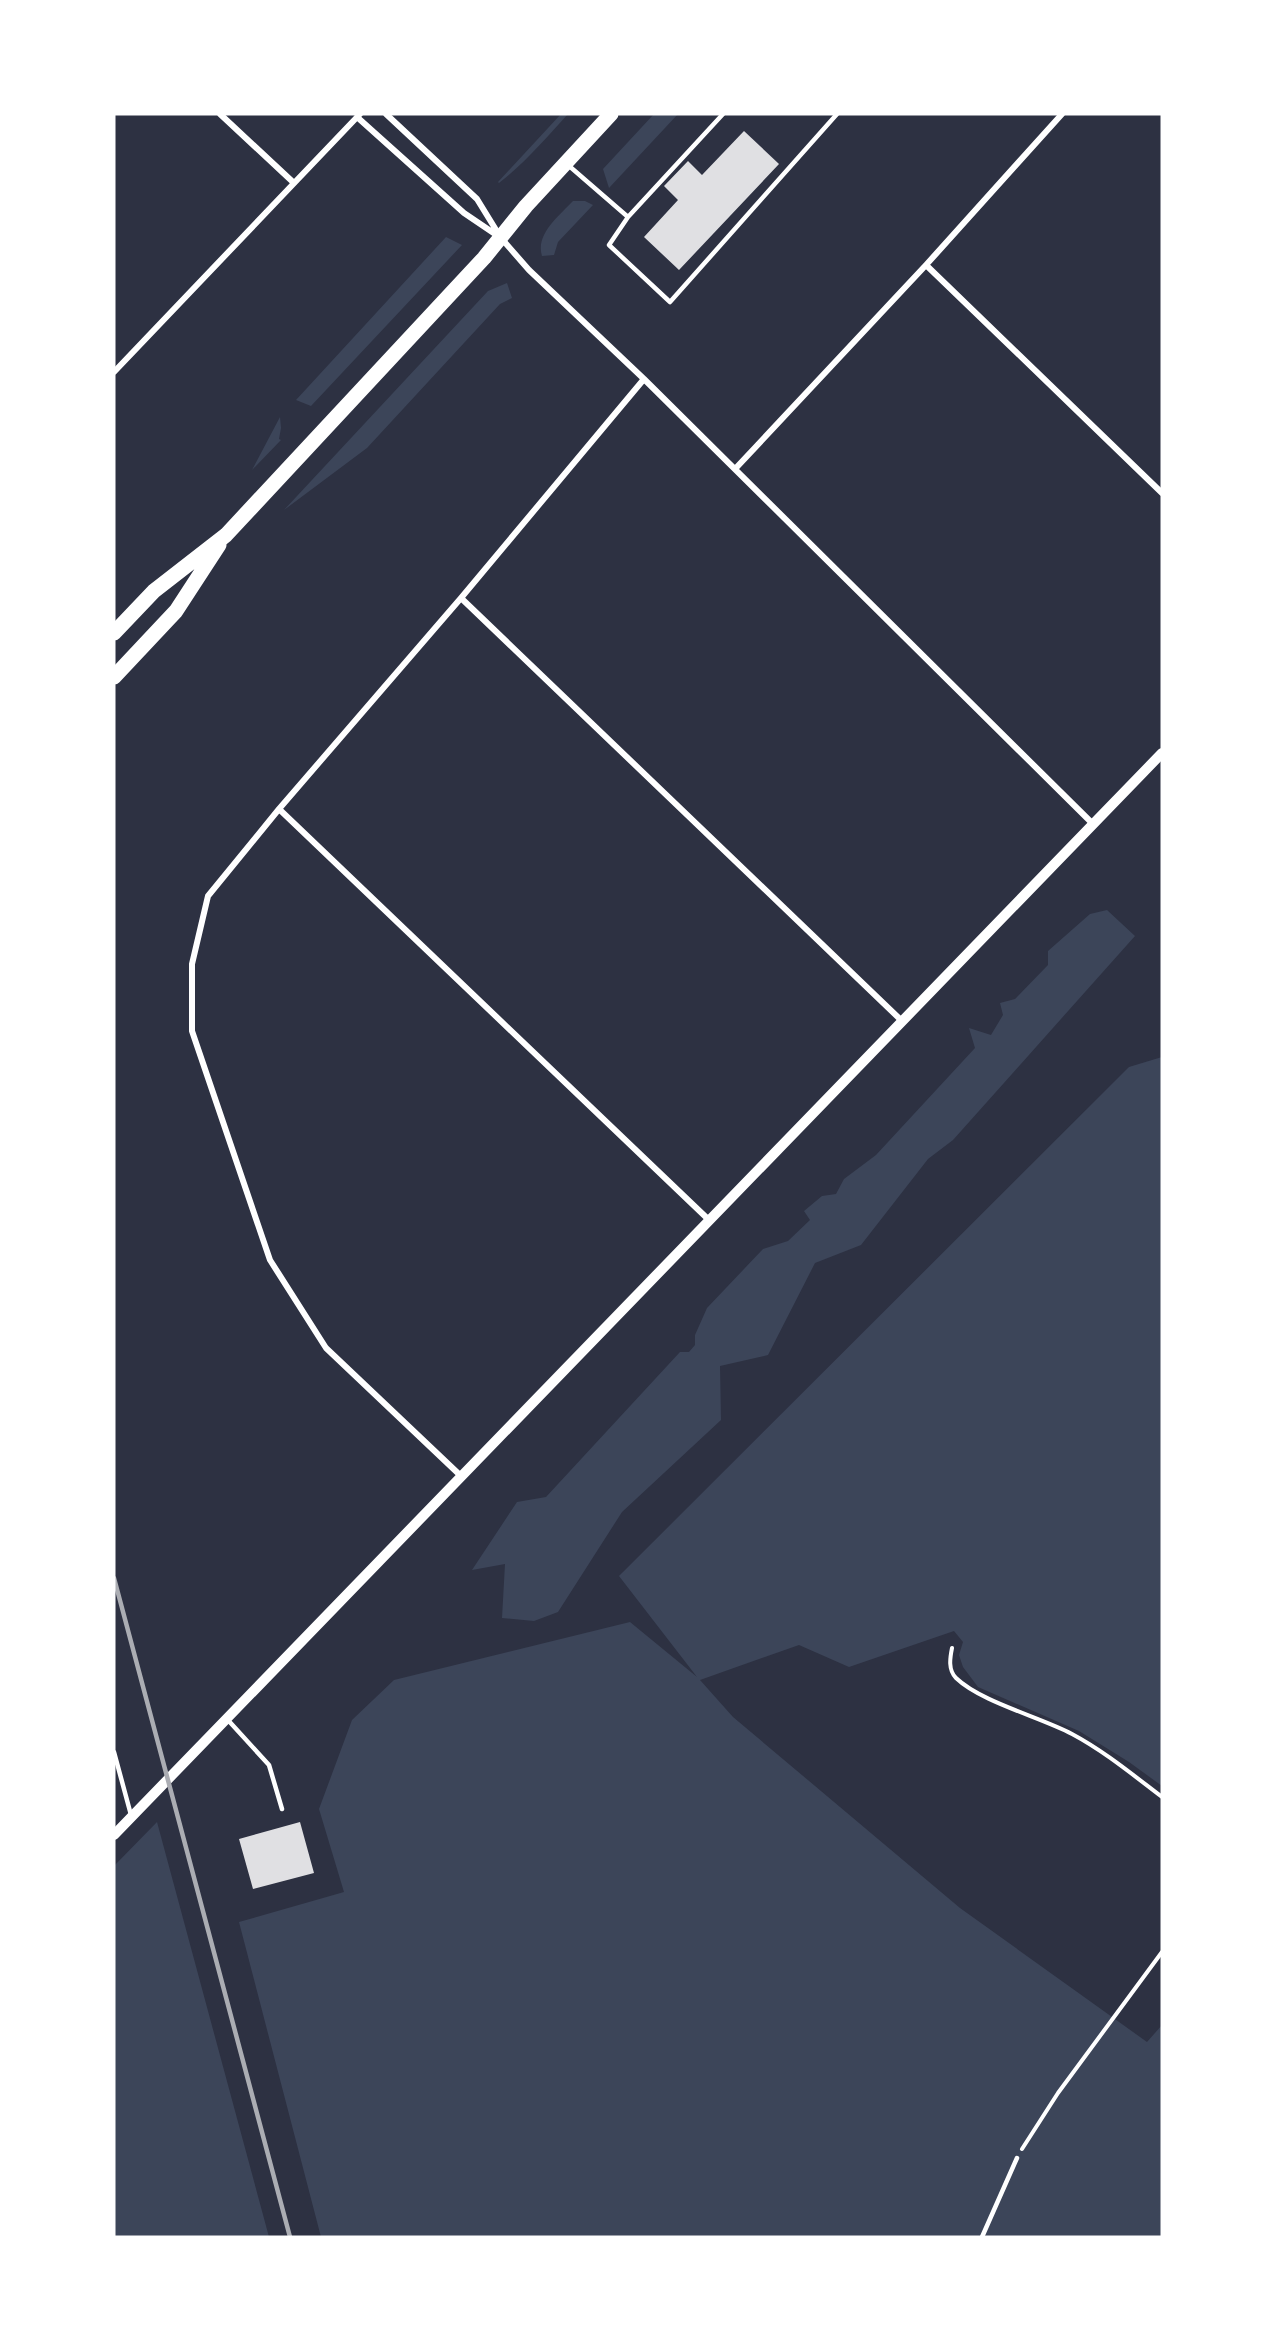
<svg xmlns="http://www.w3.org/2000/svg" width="1276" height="2351" font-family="'Noto Serif',serif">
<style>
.green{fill:#3c4559}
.building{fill:#e0e0e3}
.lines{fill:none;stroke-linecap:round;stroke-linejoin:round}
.path{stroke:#fff;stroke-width:4}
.service{stroke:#fff;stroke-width:4.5}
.minor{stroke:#fff;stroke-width:6}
.tertiary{stroke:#fff;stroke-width:10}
.primary{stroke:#fff;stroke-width:15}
.rail{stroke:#abadb3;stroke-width:4.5}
</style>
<rect width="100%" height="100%" fill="#2d3142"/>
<path class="green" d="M 561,114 L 568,114 C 546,138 525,163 499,183 L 498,182 Z
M 654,114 L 678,114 L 609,188 L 603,169 Z
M 573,201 L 585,201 L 593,205 L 558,242 L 554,255 L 542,256 C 535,234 560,215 573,201 Z
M 446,237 L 462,245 L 311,406 L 296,400 Z
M 507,283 L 512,298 L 500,304 L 367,448 L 284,510 L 488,291 Z
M 280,417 L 281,428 L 279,439 L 281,440 L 252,470 Z
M 1107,910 L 1135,936 L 953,1140 L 928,1159 L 861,1245 L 815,1263 L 768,1355 L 720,1366 L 721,1420 L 622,1512 L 558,1612 L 534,1621 L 502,1618 L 505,1564 L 472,1570 L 517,1502 L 546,1497 L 680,1352 L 689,1352 L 695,1345 L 695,1335 L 707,1308 L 763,1249 L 788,1241 L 810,1220 L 804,1211 L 822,1196 L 836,1194 L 844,1179 L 876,1155 L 975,1048 L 969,1028 L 991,1035 L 1003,1015 L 1000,1003 L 1015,999 L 1048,965 L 1048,951 L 1090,914 Z
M 1162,1057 L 1162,1786 L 1129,1762 L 1079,1731 L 978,1687 L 963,1667 L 959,1655 L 963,1642 L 954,1631 L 849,1667 L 799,1645 L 700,1680 L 733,1717 L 960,1908 L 1147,2042 L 1162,2025 L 1162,2237 L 321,2237 L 239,1922 L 344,1892 L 319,1809 L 352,1720 L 394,1680 L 630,1622 L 697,1677 L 619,1576 L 1129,1067 Z
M 157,1822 L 269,2237 L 114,2237 L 114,1866 Z"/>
<path class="building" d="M 744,131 L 779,164 L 679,270 L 644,237 L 678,200 L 664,186 L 688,161 L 702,175 Z
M 300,1822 L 314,1873 L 253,1889 L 239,1839 Z"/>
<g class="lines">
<path class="path" d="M 952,1648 C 950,1658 948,1670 956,1678 C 981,1702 1040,1717 1072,1734 C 1104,1751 1133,1775 1162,1797
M 1022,2149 L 1058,2093 L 1162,1952"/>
<path class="service" d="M 723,114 L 628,217 L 609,245 L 670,302 L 837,114
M 568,165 L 628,217
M 227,1719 L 269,1765 L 282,1809
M 114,1752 L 131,1815
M 982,2237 L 1017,2158"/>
<path class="minor" d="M 220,114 L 294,183
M 386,114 L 477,199 L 501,238 L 529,270 L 644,379 L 1093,824
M 357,117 L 464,213 L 498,236
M 926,265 L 1162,493
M 114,372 L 360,114
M 735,469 L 926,265 L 1062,114
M 461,598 L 902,1021
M 279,809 L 709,1220
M 462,1477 L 326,1348 L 270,1260 L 192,1031 L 192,964 L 208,896 L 279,809 L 461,598 L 644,379"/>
<path class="tertiary" d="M 114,1835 L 1162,753"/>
<path class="primary" d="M 114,633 L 154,591 L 226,535 L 484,258 L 526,206 L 611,114
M 114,677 L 176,611 L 219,545"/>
<path class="rail" d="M 114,1578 L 290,2237"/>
</g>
<rect width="1276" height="2351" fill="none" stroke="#ffffff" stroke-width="231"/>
</svg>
